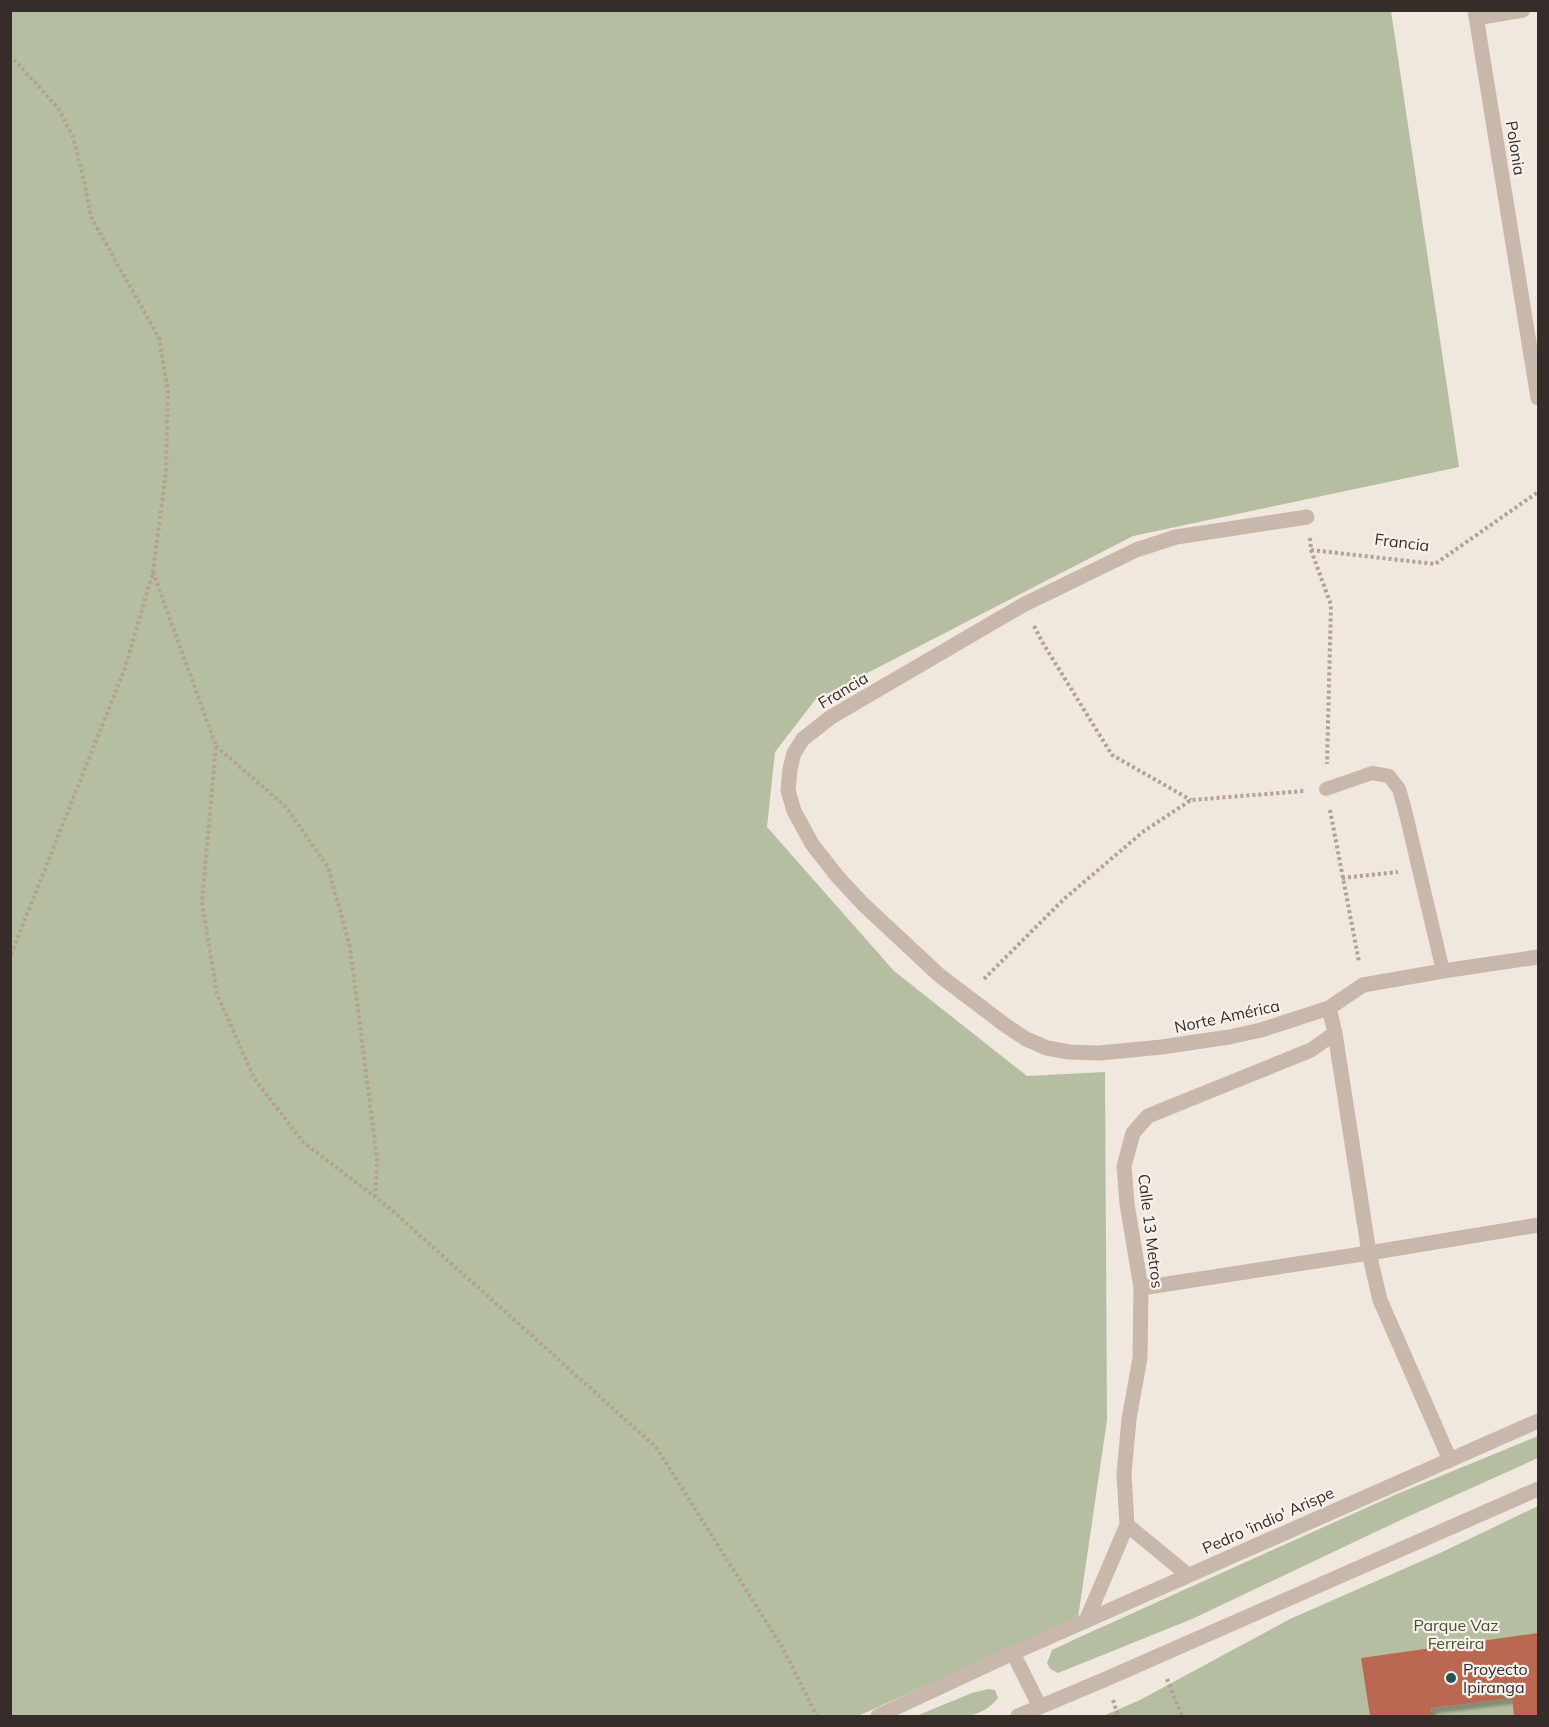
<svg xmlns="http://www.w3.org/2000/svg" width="1549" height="1727" font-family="Mulish,sans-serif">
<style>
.green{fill:#b5bea0}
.building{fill:#bb6752;filter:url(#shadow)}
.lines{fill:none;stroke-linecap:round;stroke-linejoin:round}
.path{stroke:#b3a196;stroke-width:4;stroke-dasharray:3 3;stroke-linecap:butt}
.lane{stroke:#c8b7ab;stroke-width:14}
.street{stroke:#c8b7ab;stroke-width:15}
.poi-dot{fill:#235354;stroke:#f8f1eb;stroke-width:2}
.labels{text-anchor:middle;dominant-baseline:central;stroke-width:4.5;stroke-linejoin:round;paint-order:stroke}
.street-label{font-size:16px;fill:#362d2a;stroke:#f8f1eb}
.park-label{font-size:16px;fill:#475230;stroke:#f8f1eb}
.poi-label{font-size:16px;fill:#362d2a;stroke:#f8f1eb;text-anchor:start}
</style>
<defs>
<filter id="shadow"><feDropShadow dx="5.5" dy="5.5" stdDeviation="1.5" flood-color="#0004"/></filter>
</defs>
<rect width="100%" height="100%" fill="#f0e7de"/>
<path class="green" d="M 11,11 L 1391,11 L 1459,467 L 1133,536 L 815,700 L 775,752 L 767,827 L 894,971 L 1027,1076 L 1105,1072 L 1107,1420 L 1078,1618 L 858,1716 L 11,1716 Z
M 1538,1436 L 1538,1458 L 1407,1517 L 1192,1619 L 1058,1673 L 1050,1669 L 1047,1663 L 1052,1650 L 1082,1636 L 1397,1494 Z
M 1538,1506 L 1538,1716 L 1103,1716 L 1140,1700 L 1290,1619 L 1440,1553 Z
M 988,1689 L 995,1690 L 998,1698 C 977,1724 946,1717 916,1716 L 972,1693 Z"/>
<path class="building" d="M 1538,1633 L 1538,1716 L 1514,1716 L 1512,1698 L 1431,1708 L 1432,1716 L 1370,1716 L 1361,1658 Z"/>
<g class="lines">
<path class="path" d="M 10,55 L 58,108 L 73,137 L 84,181 L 91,217 L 159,338 L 168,391 L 166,472 L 153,572 L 125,668 L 10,957
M 1310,538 L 1311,550 L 1331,605 L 1327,764
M 1311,550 L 1435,564 L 1538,492
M 153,572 L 216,746 L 202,902 L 217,994 L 254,1078 L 303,1142 L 387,1206 L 656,1447 L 782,1647 L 817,1716
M 1034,626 L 1044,645 L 1112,755 L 1191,800
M 216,746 L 286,807 L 328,867 L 350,947 L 377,1159 L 375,1197
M 1330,810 L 1359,962
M 1342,878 L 1398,872
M 984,979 L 1064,899 L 1144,831 L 1191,800 L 1304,791
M 1167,1679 L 1182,1716
M 1113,1700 L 1118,1716"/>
<path class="lane" d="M 1326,789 L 1372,773 L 1389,776 L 1399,789 L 1405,810 L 1443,971"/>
<path class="street" d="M 1475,10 L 1538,398
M 1476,18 L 1523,10
M 1307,517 L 1176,537 L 1136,550 L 1023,605 L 831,717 L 803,739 L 794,753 L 790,769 L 788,790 L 794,811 L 812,844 L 837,876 L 863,904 L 939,975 L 1005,1025 L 1026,1039 L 1047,1048 L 1069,1052 L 1099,1053 L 1162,1047 L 1229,1037 L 1261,1030 L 1329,1008 L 1363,985 L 1443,971 L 1538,957
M 1329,1008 L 1335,1033 L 1369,1253 L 1380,1300 L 1450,1460
M 1141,1288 L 1369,1253 L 1538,1225
M 1127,1525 L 1124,1474 L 1129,1419 L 1140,1358 L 1141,1288 L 1127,1204 L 1124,1166 L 1133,1133 L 1148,1116 L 1311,1050 L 1335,1033
M 1086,1621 L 1127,1525 L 1188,1575
M 1013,1653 L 1040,1707
M 878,1716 L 1013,1653 L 1538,1421
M 1018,1716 L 1106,1679 L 1538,1489"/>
</g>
<circle class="poi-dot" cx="1451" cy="1678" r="6"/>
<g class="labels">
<g class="street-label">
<text transform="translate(1516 148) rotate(81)">Polonia</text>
<text transform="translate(1402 542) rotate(7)">Francia</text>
<text transform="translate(843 690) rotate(-31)">Francia</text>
<text transform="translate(1227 1016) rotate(-12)">Norte América</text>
<text transform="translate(1151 1231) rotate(83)">Calle 13 Metros</text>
<text transform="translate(1268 1520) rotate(-24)">Pedro 'indio' Arispe</text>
</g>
<g class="park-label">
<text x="1456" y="1625">Parque Vaz<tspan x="1456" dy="18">Ferreira</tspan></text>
</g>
<g class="poi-label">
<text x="1463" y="1669">Proyecto<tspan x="1463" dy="18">Ipiranga</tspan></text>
</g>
</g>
<rect width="1549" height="1727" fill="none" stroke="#362d2a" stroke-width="24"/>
</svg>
